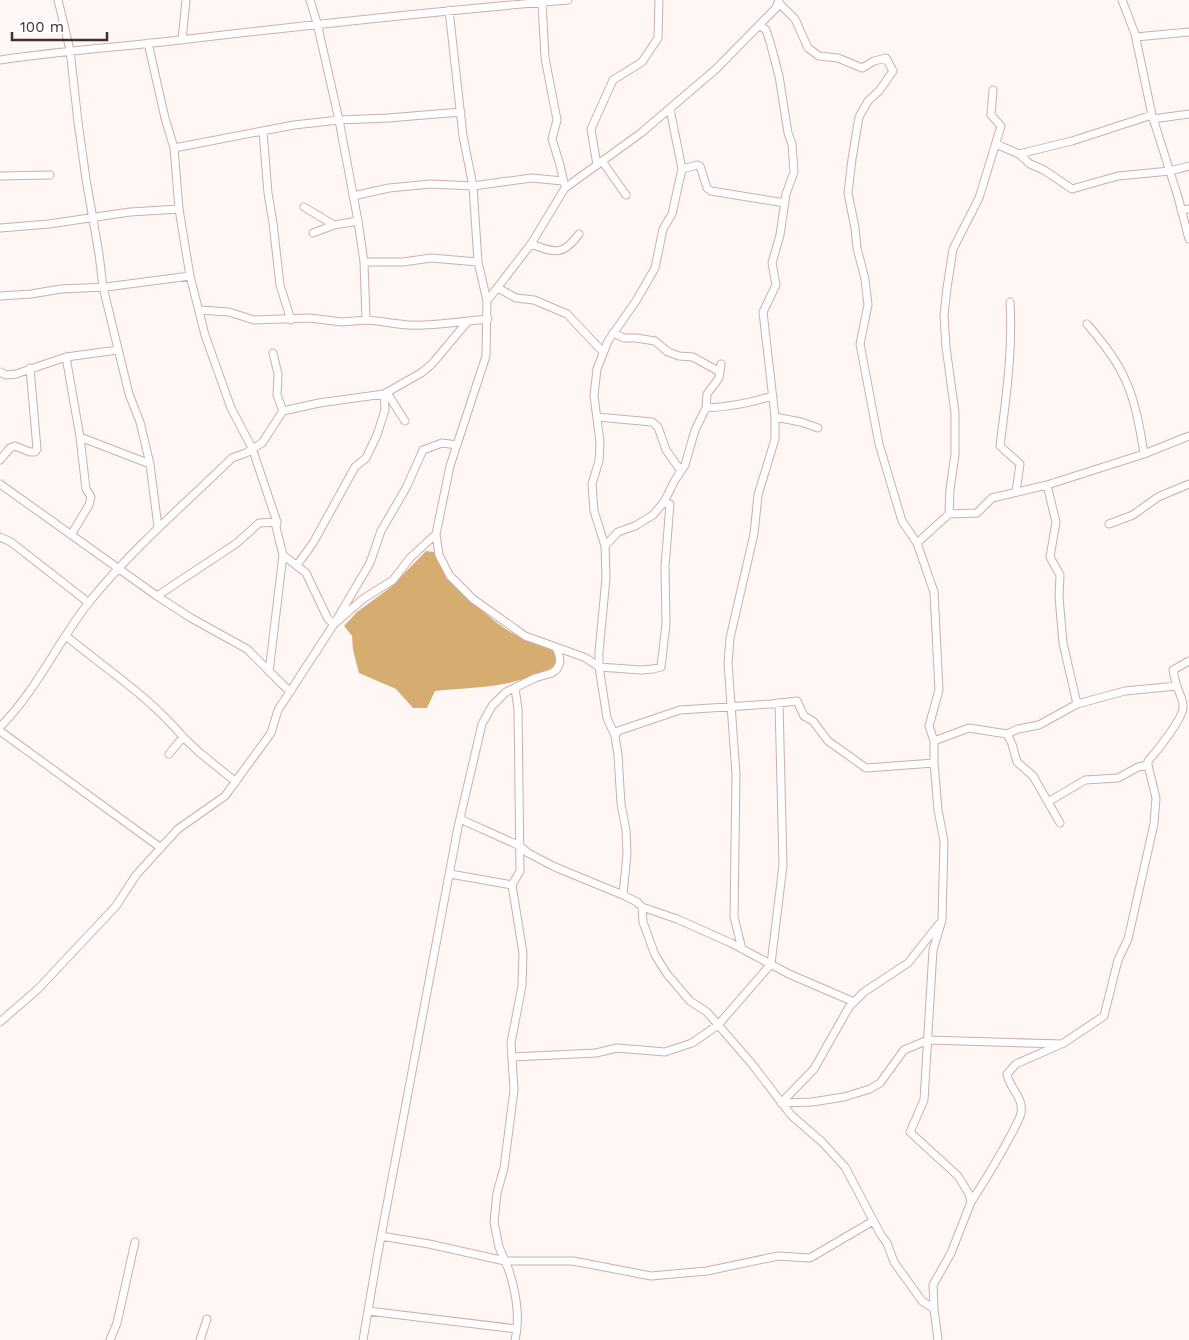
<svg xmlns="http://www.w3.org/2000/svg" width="1189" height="1340" font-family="'Work Sans',sans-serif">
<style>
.forest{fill:#d6ad70}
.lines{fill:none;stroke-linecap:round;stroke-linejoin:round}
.minor-casing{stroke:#cfaea9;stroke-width:9}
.minor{stroke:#fff;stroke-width:7}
</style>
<rect width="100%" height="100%" fill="#fff7f6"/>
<path class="forest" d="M 426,551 L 434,552 C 449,580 487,620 516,635 C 530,642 547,643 557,655 C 557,658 557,660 556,663 C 553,669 546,671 540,673 C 503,689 473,687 435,691 L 427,708 L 413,708 L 396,689 L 359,673 L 353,650 L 352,636 L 344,626 L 357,612 L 391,587 Z"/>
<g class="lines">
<g class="minor-casing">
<path id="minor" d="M 58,0 L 70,50 L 78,122 L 86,179 L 99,254 L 103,287 L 129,394 L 140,422 L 150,464 L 158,527
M 1122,0 L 1135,34 L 1152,115 L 1178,197 L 1189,239
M 542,2 L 545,58 L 557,120 L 552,139 L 560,165 L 564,183
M 779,3 L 795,19 L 808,48 L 819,56 L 838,58 L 862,68 L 874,61 L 886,58 L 893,71 L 879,91 L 868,101 L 859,117 L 852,159 L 848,193 L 855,228 L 857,248 L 865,279 L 868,305 L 860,344 L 879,444 L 902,521 L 917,543 L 934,592 L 939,690 L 929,726 L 934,741 L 969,728 L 1007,734
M 449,10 L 463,136 L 473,186 L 478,262 L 487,301
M 1136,37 L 1189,32
M 182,40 L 186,0
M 148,43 L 165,118 L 174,148 L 179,209 L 190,276 L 205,335 L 231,408 L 252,448 L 277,522 L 276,527 L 283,555 L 306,573 L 328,619 L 334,624 L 370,563 L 381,531 L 406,488 L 423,450 L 442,443 L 457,445
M 0,60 C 60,51 120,47 180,40 C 309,25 438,11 568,0
M 670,109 L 682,169 L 672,214 L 663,229 L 655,268 L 636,301 L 608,341 L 597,369 L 594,396 L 600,442 L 599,461 L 592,484 L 594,511 L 605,546 L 606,578 L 599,652 L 599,667 L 607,718 L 615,736 L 618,755 L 621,804 L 626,830 L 627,854 L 623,895 L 637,902 L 642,907 L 643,922 L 655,955 L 667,974 L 690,1001 L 707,1012 L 752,1064 L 791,1115 L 822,1142 L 845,1167 L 881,1235 L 887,1243 L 894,1262 L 922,1301 L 934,1309 L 938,1340
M 1153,119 L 1189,114
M 263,132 L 268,193 L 273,223 L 280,285 L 291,320
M 996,144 L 1019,154 L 1030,164 L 1044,170 L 1072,189 L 1118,176 L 1170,171 L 1189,166
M 174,148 L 294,125 L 339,120 L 388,118 L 461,112
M 1019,154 L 1072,141 L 1152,115
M 602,161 L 626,195
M 597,165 L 591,129 L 613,80 L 642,62 L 658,38 L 659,0
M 682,169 L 697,165 L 700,166 L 707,188 L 711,191 L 785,203
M 0,176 L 50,175
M 353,196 L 389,188 L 431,184 L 473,186 L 531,178 L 563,181
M 304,207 L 334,225 L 358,221
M 1181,210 L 1189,209
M 0,228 L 49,224 L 130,212 L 179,209
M 313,233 L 334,225
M 531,244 C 555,253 563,256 579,234
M 364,262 L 403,262 L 431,258 L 478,262
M 498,288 L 516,298 L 534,300 L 567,314 L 603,352
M 0,296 L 31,294 L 61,289 L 106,287 L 190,276
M 1010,302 C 1013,350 1006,398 1000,446 L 1020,464 L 1016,492
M 199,310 L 229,312 L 254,320 L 309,318 L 342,322 L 366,320 L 364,262 L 358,221 L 339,120 L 317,23 L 310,0
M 366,320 C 380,321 395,324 409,325 C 429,326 449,323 468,321
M 1087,324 C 1100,339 1114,356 1123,375 C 1135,398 1140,428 1144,454
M 613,333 L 624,338 L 636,338 L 655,341 L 668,352 L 679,356 L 693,357 L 720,372
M 273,353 L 278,374 L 277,395 L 283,411
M 66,357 L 80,437 L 86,489 L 91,497 L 89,505 L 71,535
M 0,372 L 6,375 L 16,374 L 66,357 L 118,350
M 387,393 L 405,421
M 706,408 C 730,407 750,403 772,396
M 597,417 L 652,422 L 658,427 L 666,450 L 681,471
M 775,417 L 801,422 L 818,428
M 80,437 L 150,464
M 0,460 L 10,448 L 15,446 L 30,452 L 35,452 L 37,449 L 30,368
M 0,484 L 157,596 L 237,543 L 259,523 L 277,522
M 1047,485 L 1056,522 L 1050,557 L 1060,575 L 1059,597 L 1063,643 L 1077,704 L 1125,691 L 1177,686
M 949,514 L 950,489 L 955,455 L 955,413 L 946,347 L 944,315 L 947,288 L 953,249 L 979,198 L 1001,126 L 991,115 L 993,90
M 1109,524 L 1133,515 L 1158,497 L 1189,484
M 0,537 L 11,542 L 89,603
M 917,543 L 949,514 L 977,513 L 992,498 L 1047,485 L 1144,454 L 1189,436
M 605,546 L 618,532 L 635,526 L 653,515 L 664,502 L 675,480 L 685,465 L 695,430 L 706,408 L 707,394 L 719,378 L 721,364
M 297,565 L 313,543 L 355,467 L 366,458 L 377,435 L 385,410 L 384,394
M 157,596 L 191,618 L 247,649 L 285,687 L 291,691
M 66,636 C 106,669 150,697 183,737 L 169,754
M 556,647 L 586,658 L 599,667 L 641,670 L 653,669 L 661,667 L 666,624 L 665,566 L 670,504 L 664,502
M 269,672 L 283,555
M 0,727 C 37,690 58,641 90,601 C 133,548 184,505 232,458 L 246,453 L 262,443 L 283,411 L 319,403 L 384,394 L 421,373 L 432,364 L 468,321 L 488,319
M 0,731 L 161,848
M 615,736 L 618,731 L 680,710 L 771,704 L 797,701 L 804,716 L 813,721 L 828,741 L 866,768 L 934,763 L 934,741
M 183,737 L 200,753 L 236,782
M 1048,802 L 1085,780 L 1118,778 L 1138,767 L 1148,765 L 1148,761 C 1156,752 1182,720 1183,708 C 1184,700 1179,694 1177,686 C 1175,681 1174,675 1173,670 L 1189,661
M 460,819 L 520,846 L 528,853 L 555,867 L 623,895
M 1060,823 L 1033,776 L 1017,762 L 1012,744 L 1007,734 L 1018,729 L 1039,725 L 1077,704
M 450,874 L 512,885 L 523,953 L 522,986 L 511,1043 L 514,1090 L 504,1168 L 497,1193 L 494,1222 L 499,1247 L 505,1261 L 573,1261 L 651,1276 L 707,1271 L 778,1256 L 810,1258 L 873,1221
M 512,885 L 520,871 L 518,709 L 515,688
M 642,907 L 677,919 L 731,943 L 789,974 L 854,1002
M 742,949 L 734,917 L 736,774 L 728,663 L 730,638 L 754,534 L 758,495 L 775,439 L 775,417 L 763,312 L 776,285 L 772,263 L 780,235 L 786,194 L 794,172 L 792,144 L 788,133 L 779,76 L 770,42 L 766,30 L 759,25
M 0,1022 L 38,989 L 116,906 L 136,875 L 178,829 L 225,796 L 271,733 L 278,710 L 334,624 L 363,599 L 393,580 L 410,558 L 436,534
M 512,1057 L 596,1053 L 617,1048 L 665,1052 L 692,1043 L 718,1025 L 771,964 L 783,865 L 779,703
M 781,1103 L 812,1102 L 844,1097 L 870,1089 L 880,1083 L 904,1050 L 928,1040 L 1062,1044 L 1104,1016 L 1118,960 L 1128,939 L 1154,824 L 1156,798 L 1148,765
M 781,1103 L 814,1069 L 849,1007 L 864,992 L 908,963 L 939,924
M 971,1202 C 986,1179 1000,1156 1013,1131 C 1015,1126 1020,1119 1021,1113 C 1024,1097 1009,1088 1007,1074 L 1016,1064 L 1059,1045
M 381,1236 L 429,1244 L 505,1261 C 515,1283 521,1317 515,1340
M 934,1309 L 933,1285 L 951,1253 L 971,1202 L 969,1194 L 958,1176 L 910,1132 L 924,1100 L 933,950 L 942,920 L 944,841 L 938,810 L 934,763
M 368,1311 L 517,1329
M 110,1340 L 117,1323 L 135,1242
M 200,1340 L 207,1319
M 363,1340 L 377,1258 L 458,827 L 482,724 L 492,706 L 506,692 L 535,678 L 552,673 L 557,669 L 560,662 L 559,655 L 556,647 L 525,636 L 473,599 L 450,576 L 439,555 L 436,534 L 450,466 L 486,356 L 487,301 L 531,244 L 565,188 L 641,133 L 716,69 L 776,8 L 779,0"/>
</g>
<use href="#minor" class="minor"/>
</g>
<path d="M12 32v8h95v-8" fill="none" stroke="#3d302e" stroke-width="2.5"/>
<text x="20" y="32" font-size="15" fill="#3d302e" stroke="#ffffff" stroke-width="4" paint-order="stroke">100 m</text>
</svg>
